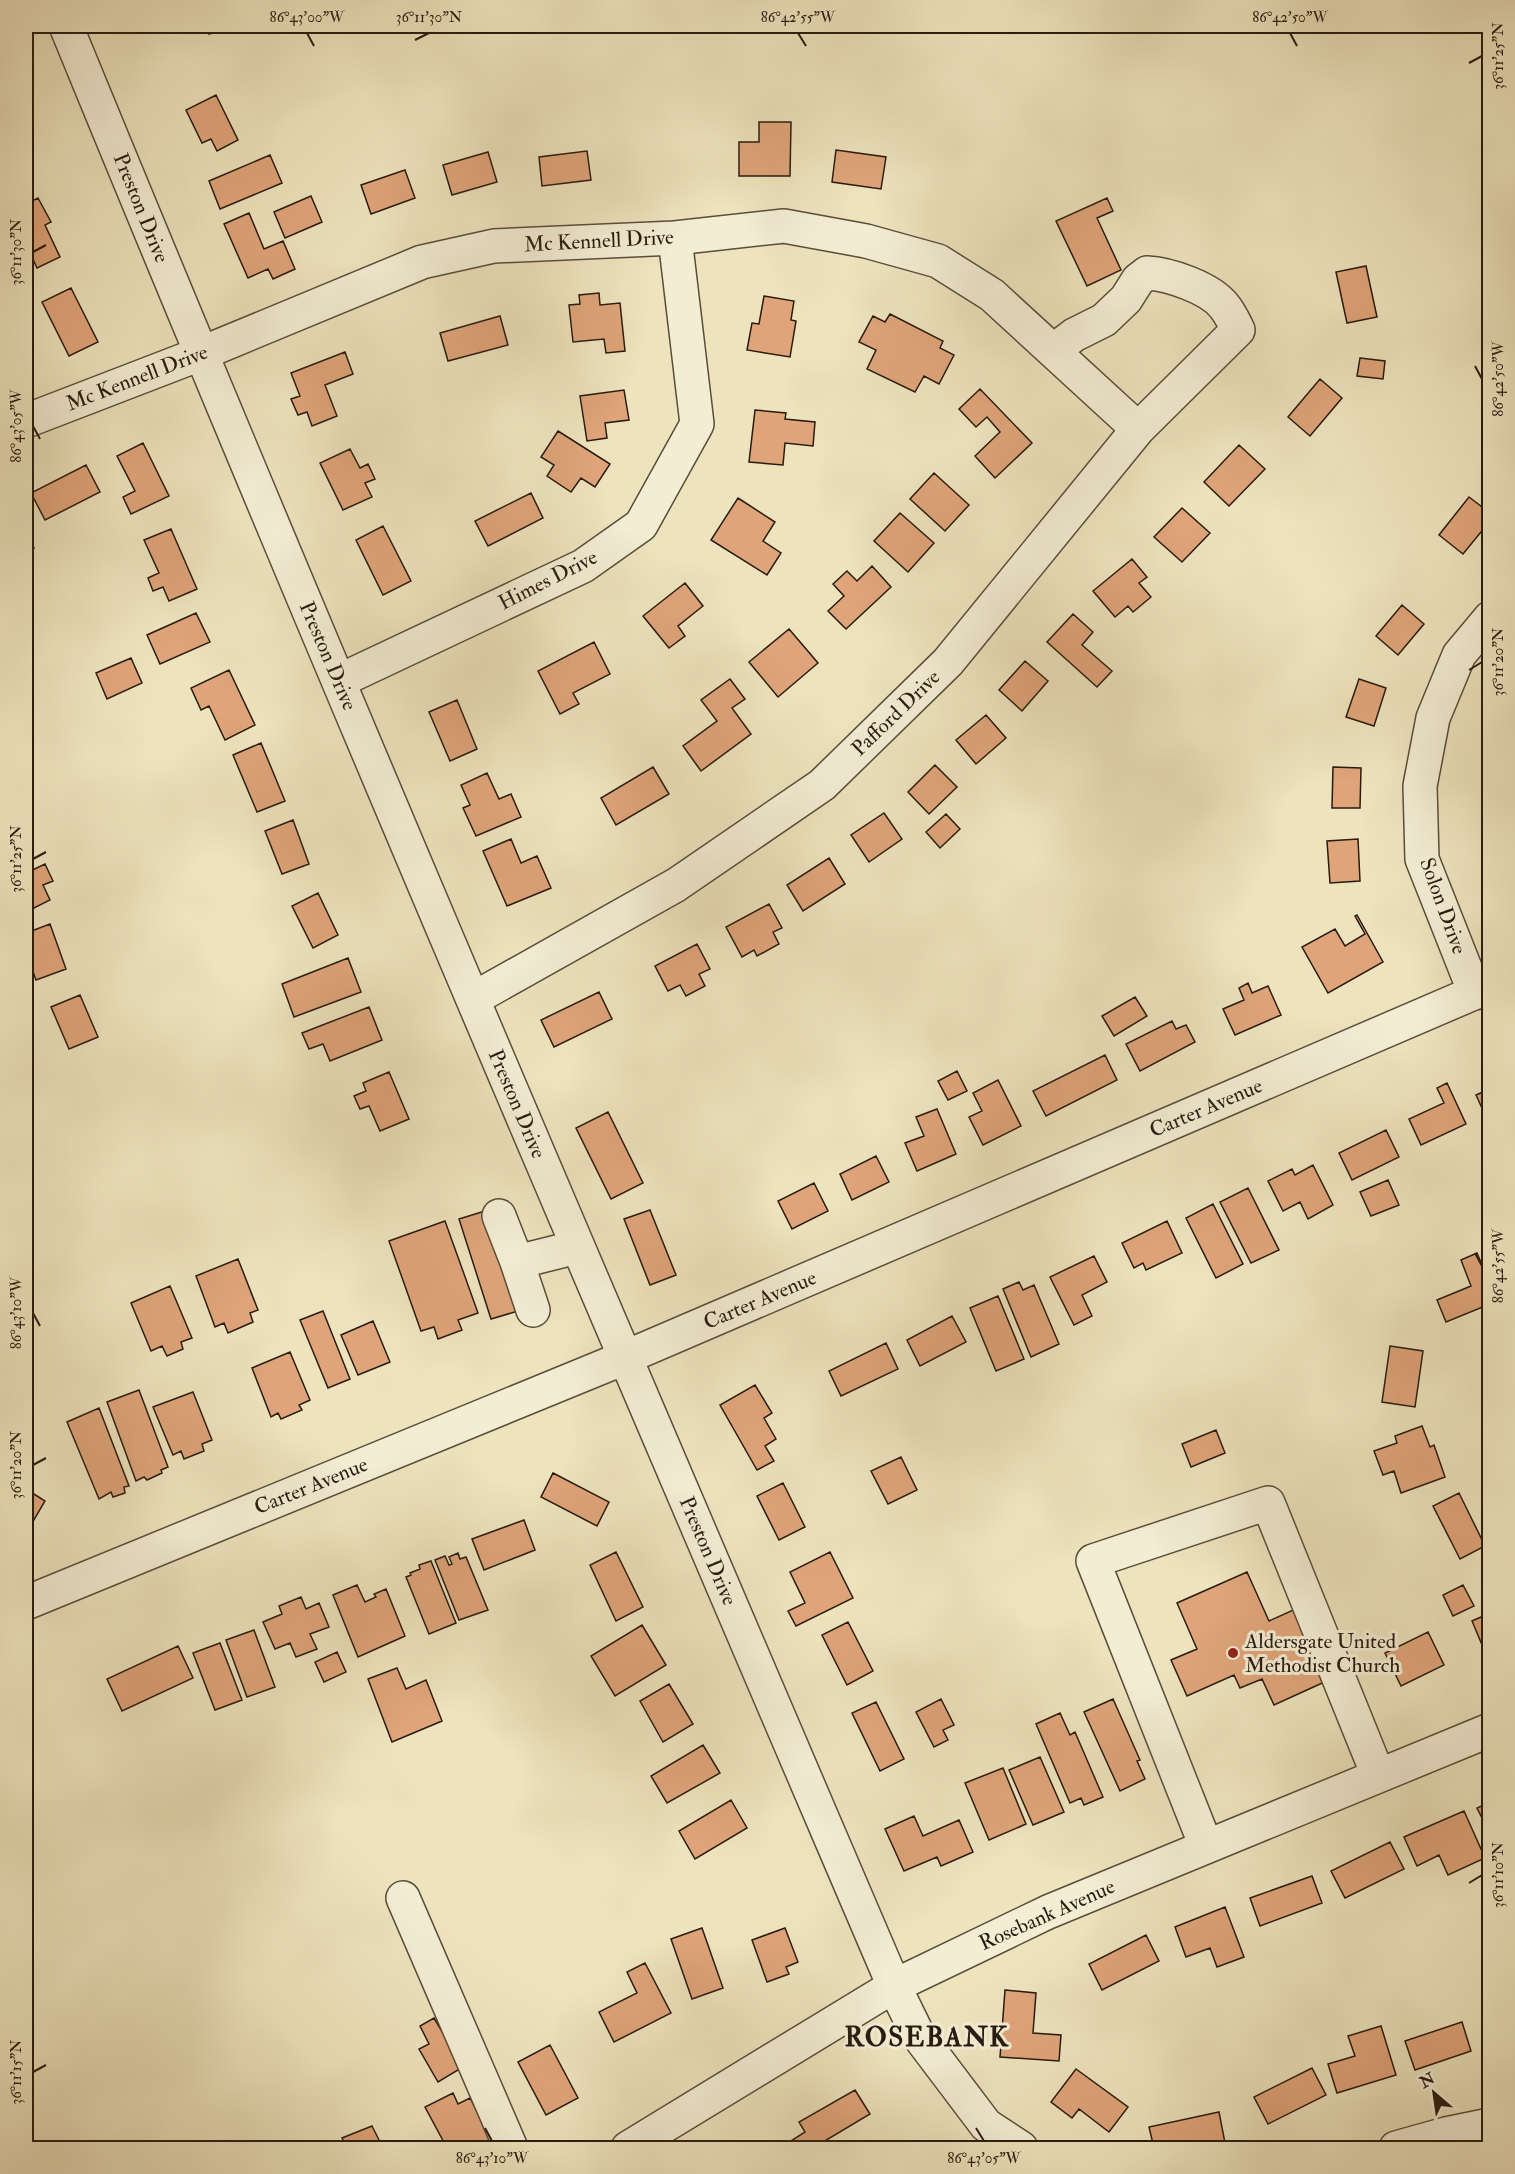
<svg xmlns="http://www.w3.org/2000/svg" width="1515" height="2174" font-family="'IM FELL Double Pica',serif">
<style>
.building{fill:#dfa479;stroke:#281b0f;stroke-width:1.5}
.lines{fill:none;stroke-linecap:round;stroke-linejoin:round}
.minor-casing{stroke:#594d3a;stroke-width:36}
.minor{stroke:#f3edd4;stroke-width:33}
.ticks{fill:none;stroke:#281b0f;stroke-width:2}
.poi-dot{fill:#8f2418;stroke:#f3edd4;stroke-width:2}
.labels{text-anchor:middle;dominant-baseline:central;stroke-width:6;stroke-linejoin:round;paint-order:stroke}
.street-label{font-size:21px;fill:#281b0f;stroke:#f3edd4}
.poi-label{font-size:21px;fill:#281b0f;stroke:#f3edd4;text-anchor:start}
.district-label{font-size:27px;font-weight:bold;letter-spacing:1.5px;fill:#281b0f;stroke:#f3edd4}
.neatline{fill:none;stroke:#281b0f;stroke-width:2}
.ticks-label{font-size:15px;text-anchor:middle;fill:#281b0f}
</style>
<rect width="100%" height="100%" fill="#ede3bd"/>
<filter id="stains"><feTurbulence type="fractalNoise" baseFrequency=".00333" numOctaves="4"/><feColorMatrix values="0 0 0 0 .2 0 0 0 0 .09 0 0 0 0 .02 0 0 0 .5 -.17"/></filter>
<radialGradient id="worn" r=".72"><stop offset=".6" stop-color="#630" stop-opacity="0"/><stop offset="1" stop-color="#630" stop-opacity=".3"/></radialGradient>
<path class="building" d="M 207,26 L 238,26 L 209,34 Z
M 216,95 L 238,140 L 217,151 L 211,139 L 202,143 L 186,110 Z
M 759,122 L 791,122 L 790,176 L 739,176 L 739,142 L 759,142 Z
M 836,150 L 886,157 L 881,189 L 832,182 Z
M 587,151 L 591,180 L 542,186 L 539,157 Z
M 488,152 L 497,182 L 452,195 L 443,165 Z
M 270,155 L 282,183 L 220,209 L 209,181 Z
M 405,170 L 415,198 L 371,214 L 361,185 Z
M 311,196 L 322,222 L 285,238 L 274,212 Z
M 38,198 L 51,222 L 45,225 L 60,257 L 37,268 L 26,244 L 26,204 Z
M 1107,198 L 1113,211 L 1097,218 L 1121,270 L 1087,286 L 1056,221 Z
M 249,213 L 264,249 L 283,241 L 295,269 L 273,279 L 268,269 L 248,278 L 224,224 Z
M 1366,266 L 1377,317 L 1347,323 L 1336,272 Z
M 71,288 L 98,342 L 69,356 L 42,302 Z
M 599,293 L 600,305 L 620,303 L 625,351 L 606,353 L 604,339 L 573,342 L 569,305 L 580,304 L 579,295 Z
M 764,296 L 794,301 L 791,320 L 796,321 L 790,357 L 747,350 L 752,323 L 759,324 Z
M 890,314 L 943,341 L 940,348 L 954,355 L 939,384 L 924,376 L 915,392 L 867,369 L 876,350 L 859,342 L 873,316 L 885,322 Z
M 500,316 L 508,345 L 448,361 L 440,333 Z
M 345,352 L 353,374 L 325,385 L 337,416 L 312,426 L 307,412 L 298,415 L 291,399 L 300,396 L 291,373 Z
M 1360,358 L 1385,361 L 1383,379 L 1357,376 Z
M 1320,379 L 1342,398 L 1310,436 L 1288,417 Z
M 980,389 L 1032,443 L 995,478 L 975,456 L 1000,432 L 987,417 L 976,427 L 959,409 Z
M 624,390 L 629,420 L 605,423 L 607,438 L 587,441 L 580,396 Z
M 755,410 L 786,413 L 785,419 L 815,422 L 813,446 L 785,443 L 783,465 L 749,462 Z
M 558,431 L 610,464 L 595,487 L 581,478 L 571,492 L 547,476 L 554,465 L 541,457 Z
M 143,443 L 169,496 L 131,514 L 123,497 L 135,491 L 117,456 Z
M 1239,445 L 1265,469 L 1229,506 L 1204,482 Z
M 350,449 L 360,468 L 368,464 L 375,479 L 365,483 L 372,497 L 343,510 L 320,463 Z
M 86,465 L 100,492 L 45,520 L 31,493 Z
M 934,473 L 969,505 L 945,531 L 910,499 Z
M 531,493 L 543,518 L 488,546 L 475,521 Z
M 1469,497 L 1490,513 L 1490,521 L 1463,554 L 1439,535 Z
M 738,498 L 775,522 L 763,541 L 781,553 L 767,575 L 711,540 Z
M 1182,508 L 1210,533 L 1182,562 L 1154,537 Z
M 900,513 L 934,543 L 908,572 L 874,541 Z
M 26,526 L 34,548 L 26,551 Z
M 383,526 L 411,581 L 383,595 L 356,540 Z
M 171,529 L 197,589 L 169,601 L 163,587 L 153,591 L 148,578 L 159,573 L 144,540 Z
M 1132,559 L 1147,577 L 1139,583 L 1151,597 L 1133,612 L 1128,606 L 1115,617 L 1093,591 Z
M 872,566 L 891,587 L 846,629 L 828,611 L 844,596 L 833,584 L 847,571 L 857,581 Z
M 685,583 L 703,606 L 678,626 L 685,636 L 669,648 L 643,616 Z
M 1402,605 L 1424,624 L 1398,655 L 1376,636 Z
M 196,613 L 210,642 L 160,664 L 147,635 Z
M 1073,614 L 1093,632 L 1082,645 L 1112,671 L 1097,687 L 1047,642 Z
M 789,629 L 818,663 L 778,697 L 749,662 Z
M 594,642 L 610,674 L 573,693 L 579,704 L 560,714 L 538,671 Z
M 131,658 L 142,683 L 107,699 L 96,673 Z
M 1025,661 L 1048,681 L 1022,711 L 999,690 Z
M 229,670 L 255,725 L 225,740 L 209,706 L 201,710 L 191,688 Z
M 730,679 L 745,699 L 732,708 L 751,734 L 701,771 L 683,746 L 717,721 L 701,700 Z
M 1359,679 L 1386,688 L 1374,726 L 1346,717 Z
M 457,700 L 477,749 L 450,761 L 429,712 Z
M 986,715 L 1006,738 L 976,764 L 956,740 Z
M 261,743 L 285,801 L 257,812 L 233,755 Z
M 935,765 L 957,787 L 929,814 L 908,792 Z
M 653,767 L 669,794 L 616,825 L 601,798 Z
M 1333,767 L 1361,768 L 1360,808 L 1332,808 Z
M 487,773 L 499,799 L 511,794 L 521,817 L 476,836 L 463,808 L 470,805 L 461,785 Z
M 884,813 L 902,839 L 869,862 L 851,835 Z
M 946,814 L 960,829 L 940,848 L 926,832 Z
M 293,820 L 309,864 L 282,874 L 265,831 Z
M 511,839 L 521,863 L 537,856 L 551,888 L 507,906 L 483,851 Z
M 1358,839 L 1360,881 L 1330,883 L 1327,841 Z
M 829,858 L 845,884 L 803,911 L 787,885 Z
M 45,864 L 53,881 L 43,885 L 50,900 L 26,912 L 26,873 Z
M 318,893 L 338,935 L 313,948 L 292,906 Z
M 769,904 L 782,928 L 773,932 L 779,944 L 757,956 L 754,950 L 742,957 L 726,927 Z
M 1357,915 L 1383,962 L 1328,993 L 1302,947 L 1335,929 L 1345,946 L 1365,934 L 1355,916 Z
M 50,924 L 66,969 L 36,980 L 26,952 L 26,933 Z
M 697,944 L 710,969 L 699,974 L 705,986 L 686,996 L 680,985 L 668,991 L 655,966 Z
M 348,958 L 361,992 L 294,1017 L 282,984 Z
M 1248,983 L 1252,993 L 1268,986 L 1281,1015 L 1235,1035 L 1223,1009 L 1244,1000 L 1239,988 Z
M 599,992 L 612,1019 L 554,1047 L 541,1020 Z
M 80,995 L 98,1037 L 69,1049 L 51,1007 Z
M 1135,997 L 1147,1016 L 1114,1036 L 1102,1016 Z
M 369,1007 L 382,1040 L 330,1061 L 323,1044 L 309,1049 L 302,1033 Z
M 1172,1021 L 1176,1029 L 1186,1025 L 1195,1042 L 1140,1071 L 1126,1044 Z
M 1105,1055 L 1117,1080 L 1046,1116 L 1033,1091 Z
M 957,1071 L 967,1091 L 948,1100 L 938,1081 Z
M 389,1072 L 409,1119 L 380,1131 L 369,1106 L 360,1109 L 354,1096 L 366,1091 L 363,1083 Z
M 998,1080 L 1021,1126 L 983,1145 L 969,1117 L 982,1111 L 973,1093 Z
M 1447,1083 L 1466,1124 L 1421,1145 L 1409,1119 L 1444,1103 L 1437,1088 Z
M 1490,1089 L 1490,1126 L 1476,1095 Z
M 937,1109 L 956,1154 L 917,1171 L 905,1143 L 924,1136 L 916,1117 Z
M 608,1112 L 643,1183 L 611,1199 L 576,1128 Z
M 1386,1130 L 1399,1157 L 1352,1180 L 1339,1153 Z
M 876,1156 L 889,1182 L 852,1200 L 840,1174 Z
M 1313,1165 L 1333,1205 L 1308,1219 L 1300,1202 L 1283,1211 L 1268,1181 L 1292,1169 L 1295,1175 Z
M 1388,1180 L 1399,1205 L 1371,1216 L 1360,1192 Z
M 814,1183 L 828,1211 L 792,1229 L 778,1201 Z
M 1248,1188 L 1279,1250 L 1251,1263 L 1220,1202 Z
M 1213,1204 L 1243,1264 L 1216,1278 L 1186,1218 Z
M 650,1210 L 676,1275 L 650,1285 L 624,1219 Z
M 485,1211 L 518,1311 L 491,1319 L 459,1219 Z
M 445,1221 L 478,1313 L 458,1320 L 462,1330 L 438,1339 L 434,1327 L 421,1331 L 389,1241 Z
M 1167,1221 L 1182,1253 L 1146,1270 L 1143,1263 L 1134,1268 L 1122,1243 Z
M 1477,1253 L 1490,1284 L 1490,1304 L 1446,1322 L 1437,1300 L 1471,1286 L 1461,1260 Z
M 1094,1256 L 1107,1282 L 1082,1295 L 1092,1316 L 1074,1325 L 1050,1277 Z
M 238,1259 L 258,1310 L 250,1313 L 253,1322 L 228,1333 L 224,1323 L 215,1327 L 196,1276 Z
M 1019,1282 L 1023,1290 L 1034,1285 L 1059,1344 L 1031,1357 L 1003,1289 Z
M 170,1286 L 192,1338 L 181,1342 L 183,1349 L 167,1356 L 162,1346 L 151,1351 L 131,1303 Z
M 998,1296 L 1024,1359 L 996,1371 L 970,1308 Z
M 323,1311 L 350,1379 L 328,1388 L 300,1320 Z
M 952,1316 L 966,1342 L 920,1366 L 907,1340 Z
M 373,1321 L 390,1362 L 358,1375 L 341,1335 Z
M 886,1343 L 898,1369 L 841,1396 L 829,1371 Z
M 1390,1346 L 1423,1351 L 1415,1407 L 1382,1402 Z
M 290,1352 L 310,1400 L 299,1405 L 302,1410 L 281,1419 L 278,1413 L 271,1417 L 252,1368 Z
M 755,1385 L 772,1413 L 764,1418 L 776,1439 L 765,1446 L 774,1461 L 757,1470 L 720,1405 Z
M 139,1390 L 168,1467 L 161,1470 L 162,1473 L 147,1480 L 144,1477 L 136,1481 L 107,1402 Z
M 193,1392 L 212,1440 L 202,1444 L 204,1451 L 184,1459 L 181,1451 L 173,1455 L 153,1407 Z
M 99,1408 L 129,1486 L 124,1487 L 125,1493 L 113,1497 L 111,1492 L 99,1499 L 67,1422 Z
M 1422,1426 L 1430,1447 L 1434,1445 L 1445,1477 L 1401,1493 L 1394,1471 L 1383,1475 L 1374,1451 L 1397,1443 L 1395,1436 Z
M 1216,1430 L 1225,1453 L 1191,1467 L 1182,1444 Z
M 901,1457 L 917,1490 L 888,1504 L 871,1471 Z
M 553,1473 L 609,1502 L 597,1526 L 541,1497 Z
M 783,1483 L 805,1527 L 779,1540 L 757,1496 Z
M 26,1489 L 45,1501 L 28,1530 L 26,1529 Z
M 1459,1493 L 1485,1546 L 1460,1559 L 1433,1506 Z
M 524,1520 L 535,1550 L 484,1570 L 472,1539 Z
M 616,1552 L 643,1607 L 616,1621 L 590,1565 Z
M 830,1552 L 853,1598 L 796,1626 L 788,1611 L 805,1603 L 790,1572 Z
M 458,1553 L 460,1559 L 466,1557 L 488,1610 L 459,1620 L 435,1560 L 445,1556 L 449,1565 L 452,1564 L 449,1557 Z
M 431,1561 L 456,1623 L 429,1634 L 406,1577 L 411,1575 L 410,1573 L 420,1569 L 419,1565 Z
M 1247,1572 L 1269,1621 L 1300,1607 L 1331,1679 L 1274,1705 L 1262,1679 L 1240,1688 L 1234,1675 L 1187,1696 L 1171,1660 L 1197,1649 L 1177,1603 Z
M 357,1585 L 365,1602 L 376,1597 L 374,1594 L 386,1589 L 405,1636 L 358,1657 L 333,1595 Z
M 1463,1585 L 1474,1606 L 1453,1616 L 1443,1595 Z
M 301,1597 L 306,1609 L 319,1603 L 329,1627 L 310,1634 L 317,1649 L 296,1657 L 290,1643 L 275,1649 L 263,1622 L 282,1614 L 279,1606 Z
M 1490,1613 L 1490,1650 L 1485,1652 L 1472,1621 Z
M 848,1622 L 873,1671 L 847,1685 L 822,1635 Z
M 642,1625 L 666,1665 L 615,1696 L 591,1656 Z
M 254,1630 L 275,1687 L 247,1697 L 226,1640 Z
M 1428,1632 L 1444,1665 L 1401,1686 L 1385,1653 Z
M 220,1643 L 242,1700 L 215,1710 L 193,1653 Z
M 178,1646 L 193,1678 L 122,1711 L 107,1679 Z
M 337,1652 L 346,1672 L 324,1682 L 315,1662 Z
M 397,1668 L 406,1689 L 426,1680 L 442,1721 L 392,1742 L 368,1679 Z
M 669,1684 L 693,1724 L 663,1742 L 640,1701 Z
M 941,1699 L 954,1725 L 943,1730 L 948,1740 L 934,1747 L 916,1712 Z
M 1113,1699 L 1140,1760 L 1137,1761 L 1145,1779 L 1120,1791 L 1084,1712 Z
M 876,1702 L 904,1759 L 880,1771 L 852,1713 Z
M 1060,1713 L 1070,1735 L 1075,1732 L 1103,1797 L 1084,1805 L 1081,1798 L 1070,1803 L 1036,1724 Z
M 703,1745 L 720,1773 L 667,1803 L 651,1776 Z
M 1040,1757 L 1064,1812 L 1033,1825 L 1009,1770 Z
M 1003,1768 L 1026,1824 L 989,1840 L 965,1783 Z
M 731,1800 L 747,1828 L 695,1859 L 679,1831 Z
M 1490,1802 L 1490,1834 L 1477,1808 Z
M 1464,1811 L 1485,1858 L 1448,1875 L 1439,1855 L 1417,1866 L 1404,1837 Z
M 914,1816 L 923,1836 L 959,1820 L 973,1852 L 941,1866 L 937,1857 L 904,1871 L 885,1829 Z
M 1390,1842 L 1404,1869 L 1345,1898 L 1331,1871 Z
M 1312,1876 L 1322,1903 L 1260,1926 L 1250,1898 Z
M 1225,1907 L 1244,1957 L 1217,1967 L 1210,1948 L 1186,1957 L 1175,1927 Z
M 702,1928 L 723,1988 L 692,1999 L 671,1939 Z
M 785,1928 L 798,1962 L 786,1967 L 789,1974 L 767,1982 L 752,1940 Z
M 1146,1935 L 1159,1961 L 1102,1990 L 1089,1964 Z
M 645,1963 L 671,2013 L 614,2042 L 599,2012 L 637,1993 L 627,1972 Z
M 1005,1990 L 1036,1993 L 1033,2033 L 1061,2035 L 1059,2061 L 1000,2057 Z
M 1490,2016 L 1490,2048 L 1483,2017 Z
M 434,2018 L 463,2067 L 438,2082 L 419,2049 L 429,2044 L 420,2026 Z
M 1462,2022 L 1471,2051 L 1415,2070 L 1405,2041 Z
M 1381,2026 L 1396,2075 L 1337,2093 L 1328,2064 L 1355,2056 L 1348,2036 Z
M 550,2045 L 578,2098 L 546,2115 L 518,2062 Z
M 1312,2068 L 1326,2095 L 1268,2124 L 1254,2097 Z
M 1076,2069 L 1128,2107 L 1109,2132 L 1079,2109 L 1072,2118 L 1051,2102 Z
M 855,2090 L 870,2114 L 823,2142 L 828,2148 L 784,2148 L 783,2146 L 805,2132 L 799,2122 Z
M 453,2093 L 458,2104 L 470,2098 L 495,2145 L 489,2148 L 447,2148 L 425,2107 Z
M 1219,2112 L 1226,2148 L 1154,2148 L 1149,2127 Z
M 372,2126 L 383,2148 L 347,2148 L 342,2138 Z"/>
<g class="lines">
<g class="minor-casing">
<path id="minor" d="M 66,26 C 335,682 615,1334 894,1986 L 918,2035 L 986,2125 L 1021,2148
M 26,421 L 200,354 L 422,262 L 494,246 L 675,238 L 784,226 L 866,241 L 938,261 L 992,295 L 1138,429
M 339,681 L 583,566 L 641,525 L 697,424 L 675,238
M 1475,993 L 1422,859 L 1420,786 L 1433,718 L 1459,655 L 1490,618
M 473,999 L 676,885 L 822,785 L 948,662 L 1138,429 L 1238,330 C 1234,322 1230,313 1224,306 C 1210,288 1169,274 1147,273 L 1138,280 L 1126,299 L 1104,320 L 1074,335 L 1053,351
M 499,1216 L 517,1262 L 577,1247
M 517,1262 L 533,1310
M 26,1603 L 624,1358 L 1490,986
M 1206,1846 L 1093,1561 L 1268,1503 L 1378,1775
M 403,1898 L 511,2148
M 628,2148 L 894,1986 L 1048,1912 L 1490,1730
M 1396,2148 L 1446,2134 L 1490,2125"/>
</g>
<use href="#minor" class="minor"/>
</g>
<path class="ticks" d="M 307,33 L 314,46M 798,33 L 806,46M 1290,33 L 1297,46M 415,40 L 429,33M 1469,63 L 1482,56M 33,252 L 46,245M 1475,366 L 1482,379M 33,426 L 40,439M 1469,670 L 1482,662M 33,859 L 46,852M 1475,1253 L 1482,1266M 33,1313 L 40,1326M 33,1465 L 46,1458M 1469,1883 L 1482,1875M 33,2072 L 46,2065M 485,2128 L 492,2141M 976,2128 L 984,2141"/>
<circle class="poi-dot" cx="1233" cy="1653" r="6"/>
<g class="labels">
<g class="street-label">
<text transform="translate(141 208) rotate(68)">Preston Drive</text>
<text transform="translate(599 241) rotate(-3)">Mc Kennell Drive</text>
<text transform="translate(137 378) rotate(-21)">Mc Kennell Drive</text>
<text transform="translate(548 580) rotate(-27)">Himes Drive</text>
<text transform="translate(328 656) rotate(67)">Preston Drive</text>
<text transform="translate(896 713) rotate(-44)">Pafford Drive</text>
<text transform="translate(1443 906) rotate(70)">Solon Drive</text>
<text transform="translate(517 1104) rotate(67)">Preston Drive</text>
<text transform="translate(1206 1108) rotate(-23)">Carter Avenue</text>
<text transform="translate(760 1300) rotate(-23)">Carter Avenue</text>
<text transform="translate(311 1486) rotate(-22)">Carter Avenue</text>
<text transform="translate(708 1551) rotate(67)">Preston Drive</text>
<text transform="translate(1047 1915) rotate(-24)">Rosebank Avenue</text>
</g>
<g class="poi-label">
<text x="1245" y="1641">Aldersgate United<tspan x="1245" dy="24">Methodist Church</tspan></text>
</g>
<g class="district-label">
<text x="927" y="2037">ROSEBANK</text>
</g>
</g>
<rect width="1515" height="2174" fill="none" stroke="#ede3bd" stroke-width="66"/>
<g transform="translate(1434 2093) rotate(331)" stroke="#f3edd4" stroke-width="4.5" paint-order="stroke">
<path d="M0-4.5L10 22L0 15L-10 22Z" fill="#281b0f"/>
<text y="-9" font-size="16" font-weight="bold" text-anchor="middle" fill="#281b0f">N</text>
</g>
<rect x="33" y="33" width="1449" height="2108" class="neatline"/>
<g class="ticks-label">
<text x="307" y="22">86°43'00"W</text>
<text x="429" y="22">36°11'30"N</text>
<text x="798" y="22">86°42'55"W</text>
<text x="1290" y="22">86°42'50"W</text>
<text transform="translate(1498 56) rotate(-90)" y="5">36°11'25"N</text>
<text transform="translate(16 252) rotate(-90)" y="5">36°11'30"N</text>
<text transform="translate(1498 379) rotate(-90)" y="5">86°42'50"W</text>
<text transform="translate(16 426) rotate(-90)" y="5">86°43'05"W</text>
<text transform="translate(1498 662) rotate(-90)" y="5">36°11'20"N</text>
<text transform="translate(16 859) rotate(-90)" y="5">36°11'25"N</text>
<text transform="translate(1498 1266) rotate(-90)" y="5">86°42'55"W</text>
<text transform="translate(16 1313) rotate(-90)" y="5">86°43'10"W</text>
<text transform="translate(16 1465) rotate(-90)" y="5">36°11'20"N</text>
<text transform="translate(1498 1875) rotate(-90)" y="5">36°11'10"N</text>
<text transform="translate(16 2072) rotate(-90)" y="5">36°11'15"N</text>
<text x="492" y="2163">86°43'10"W</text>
<text x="984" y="2163">86°43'05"W</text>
</g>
<rect width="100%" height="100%" filter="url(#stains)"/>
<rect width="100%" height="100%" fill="url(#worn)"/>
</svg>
